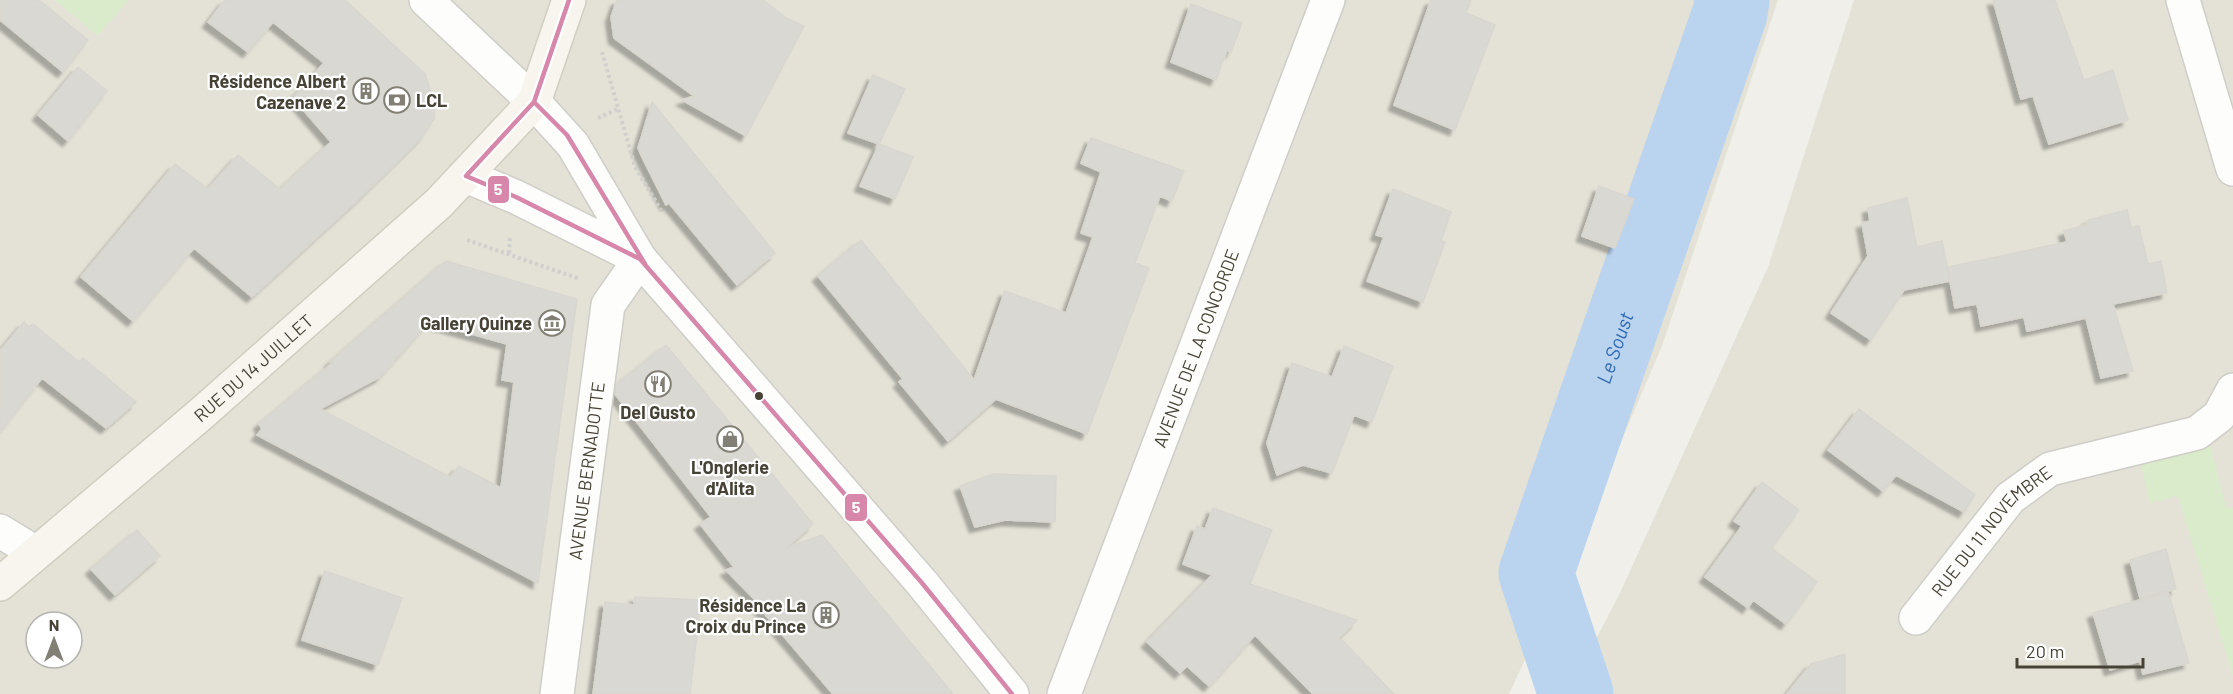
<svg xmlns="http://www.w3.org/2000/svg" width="2233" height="694" font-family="Barlow,sans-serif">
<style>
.residential{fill:#e4e2d7;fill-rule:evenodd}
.green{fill:#d9ebca}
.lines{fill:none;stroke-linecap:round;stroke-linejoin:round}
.river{stroke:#bad3ee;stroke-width:75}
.building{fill:#dad8d2;stroke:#d9d6d0;stroke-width:1.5;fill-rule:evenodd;filter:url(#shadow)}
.minor-casing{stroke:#cecdc7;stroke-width:36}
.tertiary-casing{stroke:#cecdc7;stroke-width:36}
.secondary-casing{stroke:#d0cec1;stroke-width:36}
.path{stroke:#d1cfcb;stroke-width:4;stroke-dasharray:3 3;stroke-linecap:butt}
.minor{stroke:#fdfdfc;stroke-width:33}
.tertiary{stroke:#fdfdfc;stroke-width:33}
.secondary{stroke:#f7f5ee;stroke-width:33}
.bus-1-casing{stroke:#fff;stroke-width:9}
.bus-1{stroke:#d787a9;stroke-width:4.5}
.bus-dot{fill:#464236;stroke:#fff;stroke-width:2}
.labels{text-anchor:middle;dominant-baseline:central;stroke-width:4.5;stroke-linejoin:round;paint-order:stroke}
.poi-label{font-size:18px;font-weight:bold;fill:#464236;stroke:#fff;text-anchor:end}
.street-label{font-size:18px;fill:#464236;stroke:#fff}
.water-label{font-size:20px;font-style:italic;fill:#2f6ab2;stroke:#fff}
.line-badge{stroke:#fff;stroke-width:2}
.badge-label{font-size:16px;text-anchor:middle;font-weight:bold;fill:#fff}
</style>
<defs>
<filter id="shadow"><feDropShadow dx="-5.5" dy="5.5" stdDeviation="1.5" flood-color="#0004"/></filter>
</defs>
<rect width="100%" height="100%" fill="#f0efea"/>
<path class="residential" d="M 0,0 L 1778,0 L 1662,346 L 1558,589 L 1509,694 L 0,694 ZM 36,622 L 72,622 L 72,658 L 36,658 Z
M 1854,0 L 2233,0 L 2233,694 L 1567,694 L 1620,593 L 1768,267 Z"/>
<path class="green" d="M 55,0 L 128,0 L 98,36 Z
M 2210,444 L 2226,508 L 2233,507 L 2233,676 L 2178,496 L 2150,503 L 2140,461 Z"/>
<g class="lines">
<path class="river" id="s1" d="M 1576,694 L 1536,573 L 1730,13 L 1732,0"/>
</g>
<path class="building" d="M 0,0 L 39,0 L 88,40 L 63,72 L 0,20 Z
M 225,0 L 345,0 L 425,74 L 434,100 L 434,119 L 422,137 L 361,197 L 252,297 L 194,248 L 133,321 L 81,277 L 175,164 L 208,189 L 238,155 L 280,189 L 331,142 L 293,98 L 324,63 L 273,22 L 248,52 L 208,22 Z
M 617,0 L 763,0 L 788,19 L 804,26 L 746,136 L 682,100 L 694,96 L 614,38 L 611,17 Z
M 1431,0 L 1471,0 L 1466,13 L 1495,25 L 1455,130 L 1394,105 Z
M 1993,0 L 2055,0 L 2084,80 L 2113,70 L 2128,120 L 2049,144 L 2033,96 L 2021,99 Z
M 1191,4 L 1242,23 L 1231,52 L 1227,50 L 1216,80 L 1171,62 Z
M 78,67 L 107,91 L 68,141 L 38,115 Z
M 873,75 L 905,89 L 879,144 L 848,133 Z
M 652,102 L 775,253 L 737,285 L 669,203 L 666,205 L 643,159 L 638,148 Z
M 1091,138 L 1184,171 L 1172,201 L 1160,196 L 1135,263 L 1149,268 L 1087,434 L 996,399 L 948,441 L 899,382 L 903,379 L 818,276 L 861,240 L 974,380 L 1005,291 L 1066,313 L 1093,237 L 1081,233 L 1101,172 L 1081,163 Z
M 879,144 L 913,157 L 895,199 L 860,186 Z
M 1599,186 L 1634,199 L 1615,248 L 1582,236 Z
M 1393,189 L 1451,212 L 1441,241 L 1445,242 L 1423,302 L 1367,281 L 1384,237 L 1376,235 Z
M 1907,198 L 1917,247 L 1942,241 L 1950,279 L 1948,267 L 2067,242 L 2064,231 L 2088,224 L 2088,220 L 2127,210 L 2131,227 L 2139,226 L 2148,264 L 2161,261 L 2167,293 L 2113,304 L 2133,371 L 2101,378 L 2086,318 L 2027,331 L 2024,317 L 1981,326 L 1977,304 L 1955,308 L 1950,281 L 1904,290 L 1871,340 L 1831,313 L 1868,256 L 1862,223 L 1870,221 L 1868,208 Z
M 446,261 L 577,299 L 538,583 L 257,435 L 262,429 L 259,424 L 332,363 L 330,362 ZM 429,322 L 507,344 L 502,380 L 514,382 L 501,488 L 459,466 L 450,477 L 320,409 L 380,377 Z
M 24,322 L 29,327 L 33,324 L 79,362 L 83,358 L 136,402 L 106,428 L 42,378 L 0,432 L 0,351 Z
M 666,345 L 813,524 L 786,548 L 822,535 L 953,694 L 833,694 L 757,605 L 760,605 L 726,570 L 734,567 L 700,524 L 711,517 L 615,394 L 616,385 Z
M 1344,346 L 1393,366 L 1372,422 L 1354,415 L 1332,473 L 1303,465 L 1277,475 L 1267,443 L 1292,363 L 1332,377 Z
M 1859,409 L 1975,495 L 1964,512 L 1896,475 L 1883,491 L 1828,450 Z
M 993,474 L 1056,476 L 1055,522 L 1005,520 L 975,527 L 960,486 Z
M 1762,482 L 1799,510 L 1771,548 L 1817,582 L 1786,624 L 1753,600 L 1748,608 L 1705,577 L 1742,526 L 1734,521 Z
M 1213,508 L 1272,530 L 1250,584 L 1357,620 L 1338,639 L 1343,641 L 1394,694 L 1313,694 L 1255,635 L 1209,686 L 1187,666 L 1180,673 L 1147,642 L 1212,575 L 1183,564 L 1197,526 L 1205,529 Z
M 137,530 L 160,556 L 115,595 L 91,569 Z
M 2166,549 L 2176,589 L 2140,598 L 2130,560 Z
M 325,571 L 402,598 L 378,665 L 302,640 Z
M 2168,592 L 2189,663 L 2143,674 L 2140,661 L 2110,670 L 2093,613 Z
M 635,597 L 701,600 L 690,694 L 593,694 L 605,602 L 634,605 Z
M 1845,654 L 1845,694 L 1787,694 L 1811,664 Z"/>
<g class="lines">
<g class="minor-casing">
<g id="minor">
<path d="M 426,0 L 534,102"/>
<path d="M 2183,0 L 2233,169"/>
<path d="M 0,531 L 36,553"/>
<path id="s2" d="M 1916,618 L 2010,498 L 2050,469 L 2197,433 L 2219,416 L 2233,390"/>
<path id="s3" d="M 557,694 L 608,305 L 640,259"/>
<path id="s4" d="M 1064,694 L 1328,0"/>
</g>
</g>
<g class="tertiary-casing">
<path id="tertiary" d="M 534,102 L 573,145 L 640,259 L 922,583 L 1012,694
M 466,176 L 516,197 L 640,259"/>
</g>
<g class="secondary-casing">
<g id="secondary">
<path id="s5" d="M 0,584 L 201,414 L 439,203 L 534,102 L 569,0"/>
</g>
</g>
<path class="path" d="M 602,52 L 635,167 L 661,210
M 598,118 L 618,109
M 467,240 L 580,279
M 509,253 L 510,238"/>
<use href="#minor" class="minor"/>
<use href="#tertiary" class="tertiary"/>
<use href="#secondary" class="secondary"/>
<g class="bus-1-casing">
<path id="bus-1" d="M 569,0 L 534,102 L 466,176 L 516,197 L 640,259 L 922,583 L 1012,694
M 534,102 L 567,135 L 645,264"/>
</g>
<use href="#bus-1" class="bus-1"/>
</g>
<defs>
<g id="building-ring" transform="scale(1.35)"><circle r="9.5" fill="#fff" stroke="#827f75" stroke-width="1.5"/><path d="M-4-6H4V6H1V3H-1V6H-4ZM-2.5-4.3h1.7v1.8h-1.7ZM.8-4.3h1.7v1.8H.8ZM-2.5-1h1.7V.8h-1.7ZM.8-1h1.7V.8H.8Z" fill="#827f75"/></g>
<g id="bank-ring" transform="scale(1.35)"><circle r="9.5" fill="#fff" stroke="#827f75" stroke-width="1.5"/><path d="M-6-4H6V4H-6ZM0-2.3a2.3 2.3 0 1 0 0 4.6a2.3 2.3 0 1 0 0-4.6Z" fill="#827f75"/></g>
<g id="museum-ring" transform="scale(1.35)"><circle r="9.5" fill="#fff" stroke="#827f75" stroke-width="1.5"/><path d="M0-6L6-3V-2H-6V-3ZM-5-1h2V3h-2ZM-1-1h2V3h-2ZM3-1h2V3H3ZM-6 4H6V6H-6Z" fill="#827f75"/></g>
<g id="restaurant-ring" transform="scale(1.35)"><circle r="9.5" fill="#fff" stroke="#827f75" stroke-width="1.5"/><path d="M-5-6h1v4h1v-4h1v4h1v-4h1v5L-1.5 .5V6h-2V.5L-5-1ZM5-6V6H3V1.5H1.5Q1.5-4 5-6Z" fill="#827f75"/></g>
<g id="shop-ring" transform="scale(1.35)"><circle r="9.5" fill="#fff" stroke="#827f75" stroke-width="1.5"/><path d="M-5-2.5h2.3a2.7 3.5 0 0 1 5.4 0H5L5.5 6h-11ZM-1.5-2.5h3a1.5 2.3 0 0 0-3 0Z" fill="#827f75"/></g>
</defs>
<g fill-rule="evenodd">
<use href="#building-ring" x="366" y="91"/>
<use href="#bank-ring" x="397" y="100"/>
<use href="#museum-ring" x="552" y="323"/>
<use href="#restaurant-ring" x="658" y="384"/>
<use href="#shop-ring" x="730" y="439"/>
<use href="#building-ring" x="826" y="615"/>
</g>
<circle class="bus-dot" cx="759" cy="396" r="5"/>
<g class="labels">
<g class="poi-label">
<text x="346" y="81">Résidence Albert<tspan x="346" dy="21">Cazenave 2</tspan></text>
<text x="416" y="100" text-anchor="start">LCL</text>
<text x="532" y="323">Gallery Quinze</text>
<text x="658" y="412" text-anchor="middle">Del Gusto</text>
<text x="730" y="467" text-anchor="middle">L'Onglerie<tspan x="730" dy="21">d'Alita</tspan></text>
<text x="806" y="605">Résidence La<tspan x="806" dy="21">Croix du Prince</tspan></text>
</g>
<g class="street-label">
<text stroke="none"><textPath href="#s4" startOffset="370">AVENUE DE LA CONCORDE</textPath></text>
<text stroke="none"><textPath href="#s5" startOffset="333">RUE DU 14 JUILLET</textPath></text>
<text stroke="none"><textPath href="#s3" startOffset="225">AVENUE BERNADOTTE</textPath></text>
<text stroke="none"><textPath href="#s2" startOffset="116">RUE DU 11 NOVEMBRE</textPath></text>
</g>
<g class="water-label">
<text stroke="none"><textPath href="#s1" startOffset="366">Le Soust</textPath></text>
</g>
</g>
<g class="line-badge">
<rect x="487" y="175" width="23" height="29" rx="6" fill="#d787a9"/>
<rect x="844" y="493" width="24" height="29" rx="6" fill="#d787a9"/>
</g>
<g class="badge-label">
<text x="498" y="195">5</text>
<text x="856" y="513">5</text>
</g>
<g transform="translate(54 640)"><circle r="28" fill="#ffffff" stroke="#b5b3af" stroke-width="1.5"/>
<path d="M0-4.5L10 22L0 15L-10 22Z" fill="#827f75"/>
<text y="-9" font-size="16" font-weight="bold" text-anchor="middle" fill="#464236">N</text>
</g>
<path d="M2017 658v9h126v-9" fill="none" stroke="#464236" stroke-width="3"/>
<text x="2026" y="658" font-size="18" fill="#464236" stroke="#ffffff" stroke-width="4.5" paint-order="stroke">20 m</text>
</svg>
